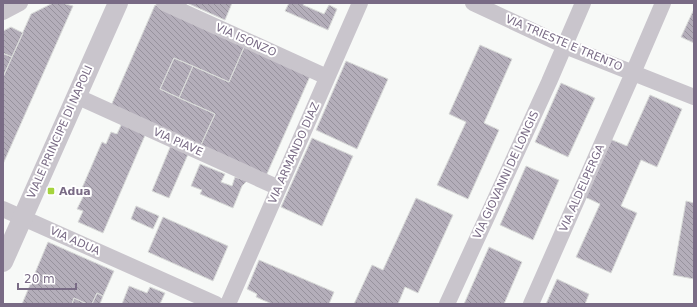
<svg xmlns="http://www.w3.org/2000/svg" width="697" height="307" font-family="'DejaVu Sans',sans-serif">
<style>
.building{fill:url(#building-back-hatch);stroke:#d9dbd9}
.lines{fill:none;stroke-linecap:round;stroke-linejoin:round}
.minor{stroke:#c9c5cc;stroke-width:16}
.tertiary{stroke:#c9c5cc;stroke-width:20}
.poi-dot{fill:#a5d43d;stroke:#fff;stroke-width:1.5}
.labels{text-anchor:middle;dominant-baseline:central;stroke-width:4;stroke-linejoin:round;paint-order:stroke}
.street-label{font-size:11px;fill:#796b85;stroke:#fff}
.poi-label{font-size:11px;font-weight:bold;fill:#796b85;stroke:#fff;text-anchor:start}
</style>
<defs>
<pattern id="building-back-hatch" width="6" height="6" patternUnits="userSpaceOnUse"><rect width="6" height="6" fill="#b4aeba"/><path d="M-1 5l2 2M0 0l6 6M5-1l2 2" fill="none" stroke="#97929d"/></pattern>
</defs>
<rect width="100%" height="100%" fill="#f7f9f7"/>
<path class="building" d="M 53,3 L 62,3 L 73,6 L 3,164 L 3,77 L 31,14 Z
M 171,3 L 232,3 L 225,20 L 187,3 L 184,9 Z
M 289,3 L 304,3 L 303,5 L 324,14 L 329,5 L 337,9 L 328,30 L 285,11 Z
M 155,5 L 245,45 L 229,82 L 174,58 L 160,89 L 215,114 L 200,147 L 110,108 Z
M 694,9 L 694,43 L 681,37 Z
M 11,27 L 23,33 L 12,57 L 3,53 L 3,31 Z
M 245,45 L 311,74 L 266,176 L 200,147 L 215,114 L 179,98 L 193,66 L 229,82 Z
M 480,45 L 512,59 L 484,123 L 499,130 L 468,199 L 437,185 L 466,122 L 449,114 Z
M 4,54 L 12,57 L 3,77 L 3,56 Z
M 174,58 L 193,66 L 179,98 L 160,89 Z
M 346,61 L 388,79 L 357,149 L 316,130 Z
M 561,83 L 595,98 L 568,157 L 535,142 Z
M 650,95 L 682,109 L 657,167 L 641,160 L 621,206 L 637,213 L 611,273 L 576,257 L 600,204 L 585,197 L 610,139 L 627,146 Z
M 122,123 L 146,133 L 103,233 L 78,222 L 83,211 L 77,209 L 83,197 L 79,195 L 102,142 L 106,144 L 111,132 L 117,134 Z
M 312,138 L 353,156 L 322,226 L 281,207 Z
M 171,145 L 189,152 L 169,198 L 152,191 Z
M 200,164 L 225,174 L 221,182 L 232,186 L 235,177 L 247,181 L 242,186 L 233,208 L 200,194 L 202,190 L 191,186 Z
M 526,166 L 559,180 L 533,240 L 500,225 Z
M 416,198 L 453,215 L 418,293 L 405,287 L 398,304 L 354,304 L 372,265 L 383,270 Z
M 686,201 L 694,203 L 694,279 L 673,275 Z
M 136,206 L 159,216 L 153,229 L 131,219 Z
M 163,217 L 228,246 L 213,281 L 148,252 Z
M 48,242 L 114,271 L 103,296 L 97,293 L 92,304 L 87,304 L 74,298 L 72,304 L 22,304 Z
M 489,247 L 522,262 L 504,304 L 464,304 Z
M 259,260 L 334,292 L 329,304 L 272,304 L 256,297 L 257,294 L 247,289 Z
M 557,279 L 589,294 L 585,304 L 546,304 Z
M 129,286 L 147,293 L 150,287 L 165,293 L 160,304 L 122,304 Z
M 97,293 L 103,296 L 100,304 L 92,304 Z
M 74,298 L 87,304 L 72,304 Z"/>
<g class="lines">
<path class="minor" d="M 164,3 L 327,77
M 473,3 L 565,46 L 694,97
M 3,12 L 20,3
M 76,96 L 279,188
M 3,209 L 216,304
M 228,304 L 360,3
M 447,304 L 549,82 L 583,3
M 531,304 L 633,73 L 663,3"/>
<path class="tertiary" d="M 3,262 L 118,3"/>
</g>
<rect class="poi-dot" x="47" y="187" width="8" height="8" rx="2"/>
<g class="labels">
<g class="street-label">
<text transform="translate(246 40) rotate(24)">VIA ISONZO</text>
<text transform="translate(564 43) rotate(23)">VIA TRIESTE E TRENTO</text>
<text transform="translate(60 132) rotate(-66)">VIALE PRINCIPE DI NAPOLI</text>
<text transform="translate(178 142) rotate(24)">VIA PIAVE</text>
<text transform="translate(294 153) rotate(-66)">VIA ARMANDO DIAZ</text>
<text transform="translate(506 175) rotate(-65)">VIA GIOVANNI DE LONGIS</text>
<text transform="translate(582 188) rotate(-66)">VIA ALDELPERGA</text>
<text transform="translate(75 241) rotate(24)">VIA ADUA</text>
</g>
<g class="poi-label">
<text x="59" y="191">Adua</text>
</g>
</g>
<rect width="697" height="307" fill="none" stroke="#796b85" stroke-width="8"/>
<path d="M18 283v6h58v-6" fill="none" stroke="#796b85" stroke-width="2"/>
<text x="24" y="283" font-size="12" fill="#796b85" stroke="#ffffff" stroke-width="3" paint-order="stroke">20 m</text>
</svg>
